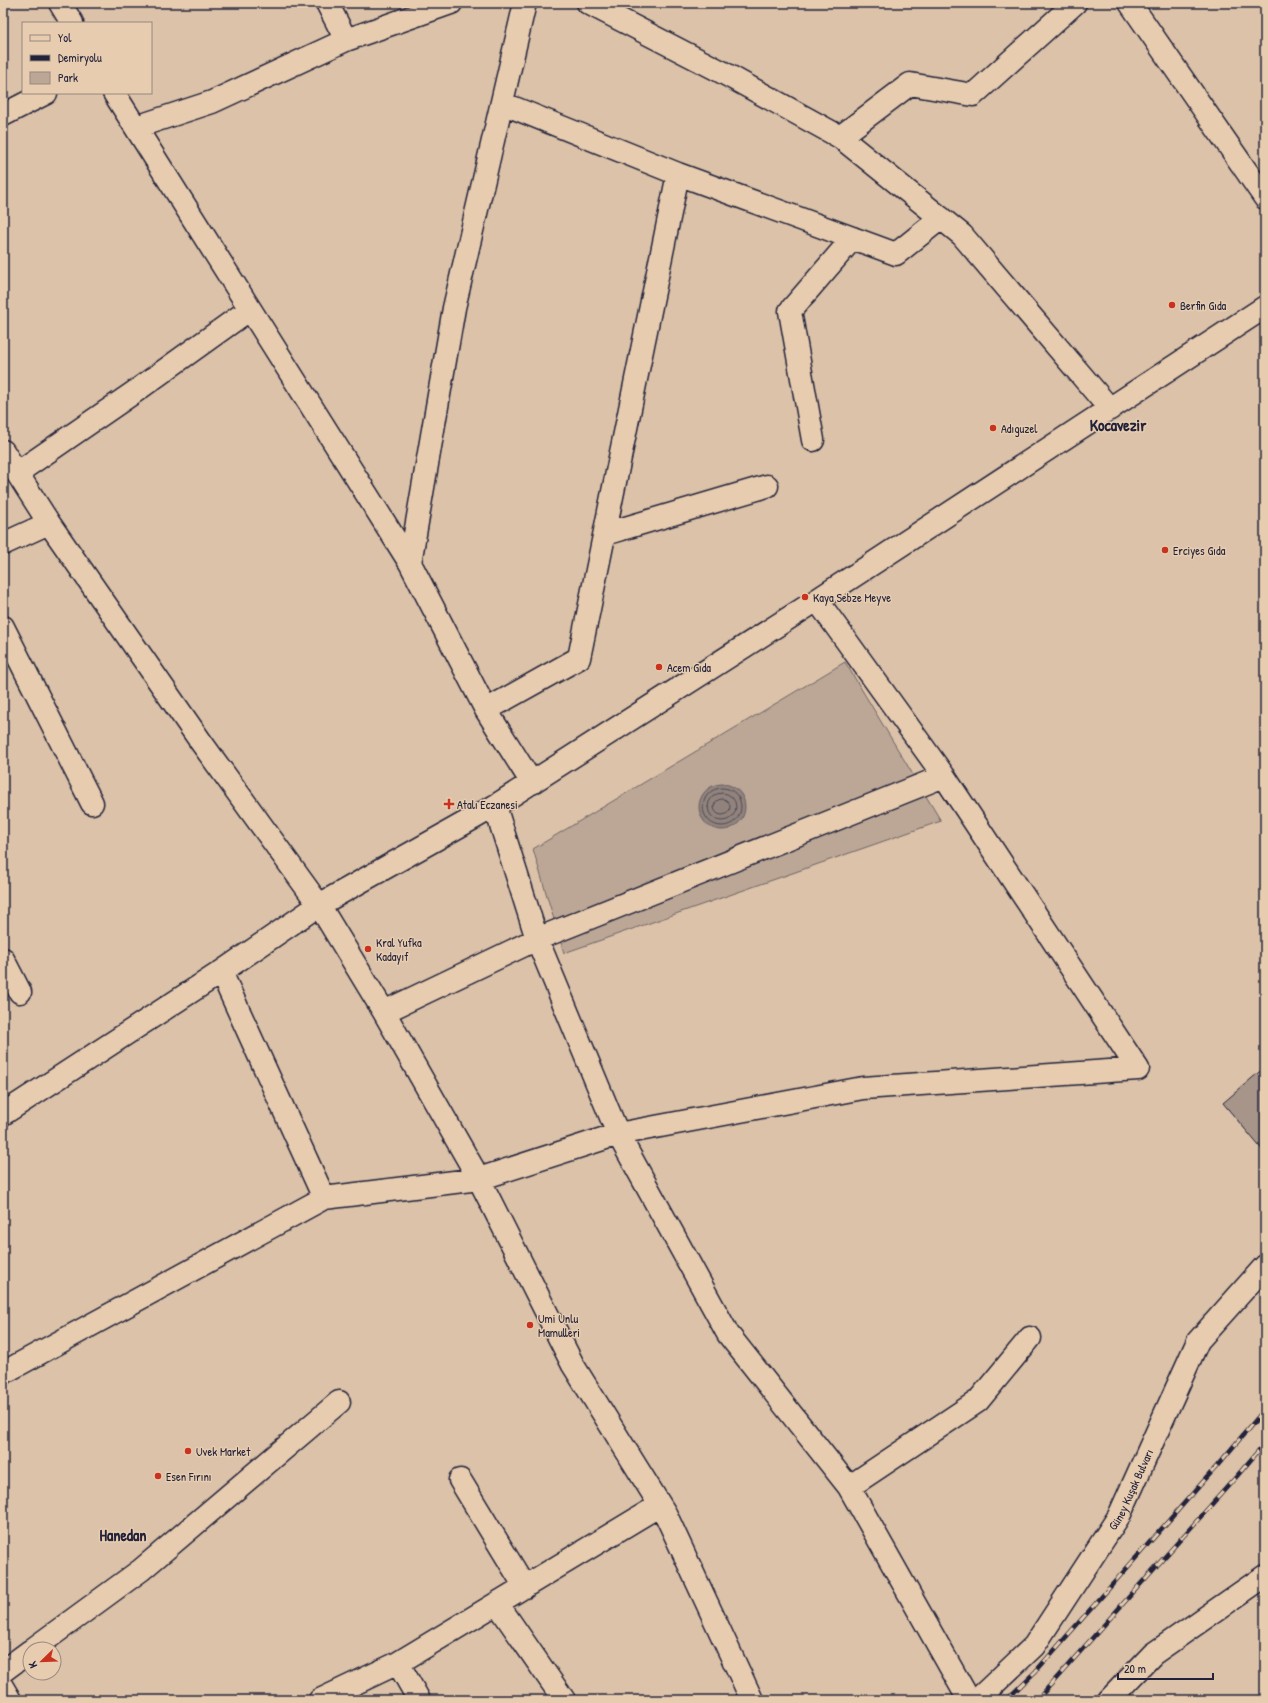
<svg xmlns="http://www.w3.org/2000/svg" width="1268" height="1703" font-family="'Patrick Hand',sans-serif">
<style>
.green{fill:#bca796;stroke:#6f6468}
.water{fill:#91837c;stroke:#655c62}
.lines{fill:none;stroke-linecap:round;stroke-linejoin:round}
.shore{stroke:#4e4955;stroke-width:1}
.building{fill:#a7958a;stroke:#22223b}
.minor-casing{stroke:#22223b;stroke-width:25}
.major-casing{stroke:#22223b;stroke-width:25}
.minor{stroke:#e7ccaf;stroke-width:22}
.major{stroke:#e7ccaf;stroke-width:22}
.rail-casing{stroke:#22223b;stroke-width:4.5}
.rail{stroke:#e7ccaf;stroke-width:3;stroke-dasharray:9;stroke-linecap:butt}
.poi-dot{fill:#c8321e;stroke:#e7ccaf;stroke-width:1.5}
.labels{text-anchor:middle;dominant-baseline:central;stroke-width:3;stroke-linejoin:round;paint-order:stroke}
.poi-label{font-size:12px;fill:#22223b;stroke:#e7ccaf;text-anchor:start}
.street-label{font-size:12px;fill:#22223b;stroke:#e7ccaf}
.district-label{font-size:16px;font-weight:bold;fill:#22223b;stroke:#e7ccaf}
</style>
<rect width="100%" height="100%" fill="#dbc2a8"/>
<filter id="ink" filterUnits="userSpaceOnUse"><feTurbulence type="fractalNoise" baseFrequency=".025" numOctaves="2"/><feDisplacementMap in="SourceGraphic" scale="8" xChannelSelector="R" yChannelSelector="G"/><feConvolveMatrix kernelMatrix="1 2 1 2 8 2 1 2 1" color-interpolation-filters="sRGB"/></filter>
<g filter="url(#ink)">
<path class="green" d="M 845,662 L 941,821 L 564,953 L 533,849 Z"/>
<path class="water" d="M699 807a23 23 0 1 1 46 0a23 23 0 1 1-46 0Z"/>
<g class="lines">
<path class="shore" d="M703 807a19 19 0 1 1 38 0a19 19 0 1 1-38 0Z
M708 807a14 14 0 1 1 28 0a14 14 0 1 1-28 0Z
M714 807a8 8 0 1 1 16 0a8 8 0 1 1-16 0Z"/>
</g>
<path class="building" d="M 1265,1067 L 1265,1153 L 1223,1103 Z"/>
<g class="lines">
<g class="minor-casing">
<path id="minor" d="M 60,3 L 72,23
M 327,3 L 346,40
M 588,3 L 720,71 L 840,137 L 962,235 L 1110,409
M 1130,3 L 1265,198
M 114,93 L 410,563 L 486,710 L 532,783
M 502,103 L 678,174 L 896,254 L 941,218
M 3,115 L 46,93
M 136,127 L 212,102 L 346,40 L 451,3
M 840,137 L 910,84 L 973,95 L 1075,3
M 813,440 L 790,311 L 853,238
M 3,451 L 49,523 L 201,742 L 319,905 L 384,1012 L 479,1179 L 573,1365 L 665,1513 L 752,1700
M 17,473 L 133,393 L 250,309
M 605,534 L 767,486
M 3,544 L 49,523
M 410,563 L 454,308 L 525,3
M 3,627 L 92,803
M 486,710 L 579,658 L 678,174
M 495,806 L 537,939 L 618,1134 L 728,1334 L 849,1487 L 969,1700
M 3,959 L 20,992
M 221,972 L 324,1198
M 384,1012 L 537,939 L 944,776
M 3,1114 L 221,972 L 319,905 L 495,806 L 817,600 L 1265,307
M 3,1373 L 324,1198 L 479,1179 L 618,1134 L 863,1088 L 1138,1069 L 944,776 L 817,600
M 460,1480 L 525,1587
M 849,1487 L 978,1401 L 1030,1338
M 497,1603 L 564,1700
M 33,1649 L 141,1570 L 339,1402
M 398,1663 L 419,1700
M 3,1671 L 30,1651
M 3,1688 L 10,1700
M 320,1700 L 398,1663 L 660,1505"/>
</g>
<g class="major-casing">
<g id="major">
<path id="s1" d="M 977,1700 L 1034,1646 L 1119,1516 L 1198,1341 L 1265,1266"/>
<path d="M 1109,1700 L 1153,1654 L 1265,1576"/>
</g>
</g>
<use href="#minor" class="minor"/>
<use href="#major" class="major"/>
<g class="rail-casing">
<path id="rail" d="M 1006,1700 L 1036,1671 L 1217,1466 L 1265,1409
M 1037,1700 L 1237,1476 L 1265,1443"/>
</g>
<use href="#rail" class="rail"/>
</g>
</g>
<g class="poi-dot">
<circle cx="1172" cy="305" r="4"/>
<circle cx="993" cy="428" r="4"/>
<circle cx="1165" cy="550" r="4"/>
<circle cx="805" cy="597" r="4"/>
<circle cx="659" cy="667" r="4"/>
<path d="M447 798h4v4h4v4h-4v4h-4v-4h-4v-4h4z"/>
<circle cx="368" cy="949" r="4"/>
<circle cx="530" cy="1325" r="4"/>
<circle cx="188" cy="1451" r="4"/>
<circle cx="158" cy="1476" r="4"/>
</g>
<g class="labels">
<g class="poi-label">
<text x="1180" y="305">Berfin Gıda</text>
<text x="1001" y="428">Adıguzel</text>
<text x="1173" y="550">Erciyes Gıda</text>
<text x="813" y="597">Kaya Sebze Meyve</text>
<text x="667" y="667">Acem Gıda</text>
<text x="457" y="804">Atalı Eczanesi</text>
<text x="376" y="942">Kral Yufka<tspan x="376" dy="14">Kadayıf</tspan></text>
<text x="538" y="1318">Umi Unlu<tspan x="538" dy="14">Mamulleri</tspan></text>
<text x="196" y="1451">Uvek Market</text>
<text x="166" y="1476">Esen Fırını</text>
</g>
<g class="street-label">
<text stroke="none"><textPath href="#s1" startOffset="263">Güney Kuşak Bulvarı</textPath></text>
</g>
<g class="district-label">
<text x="1118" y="425">Kocavezir</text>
<text x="123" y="1535">Hanedan</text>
</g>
</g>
<rect width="1268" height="1703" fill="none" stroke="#e7ccaf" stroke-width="16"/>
<rect x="8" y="8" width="1252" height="1687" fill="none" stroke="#22223b" stroke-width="1.5" filter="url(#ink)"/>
<rect x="22" y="22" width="130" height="72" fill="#e7ccaf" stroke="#988881"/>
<rect x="30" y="35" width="20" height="6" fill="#e7ccaf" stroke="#988881"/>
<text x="58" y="42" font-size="12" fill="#22223b">Yol</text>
<rect x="30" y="55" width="20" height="6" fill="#22223b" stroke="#988881"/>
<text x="58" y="62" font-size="12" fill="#22223b">Demiryolu</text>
<rect x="30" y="72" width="20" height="12" fill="#bca796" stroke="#988881"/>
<text x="58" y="82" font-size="12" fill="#22223b">Park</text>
<g transform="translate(42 1661) rotate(247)"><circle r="19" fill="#e7ccaf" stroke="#988881"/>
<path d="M0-3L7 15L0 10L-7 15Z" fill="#c8321e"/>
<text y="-6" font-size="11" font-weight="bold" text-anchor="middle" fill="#22223b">K</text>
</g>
<path d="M1118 1673v6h95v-6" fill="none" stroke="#22223b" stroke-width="2"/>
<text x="1124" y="1673" font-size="12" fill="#22223b" stroke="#e7ccaf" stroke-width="3" paint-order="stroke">20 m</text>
</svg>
